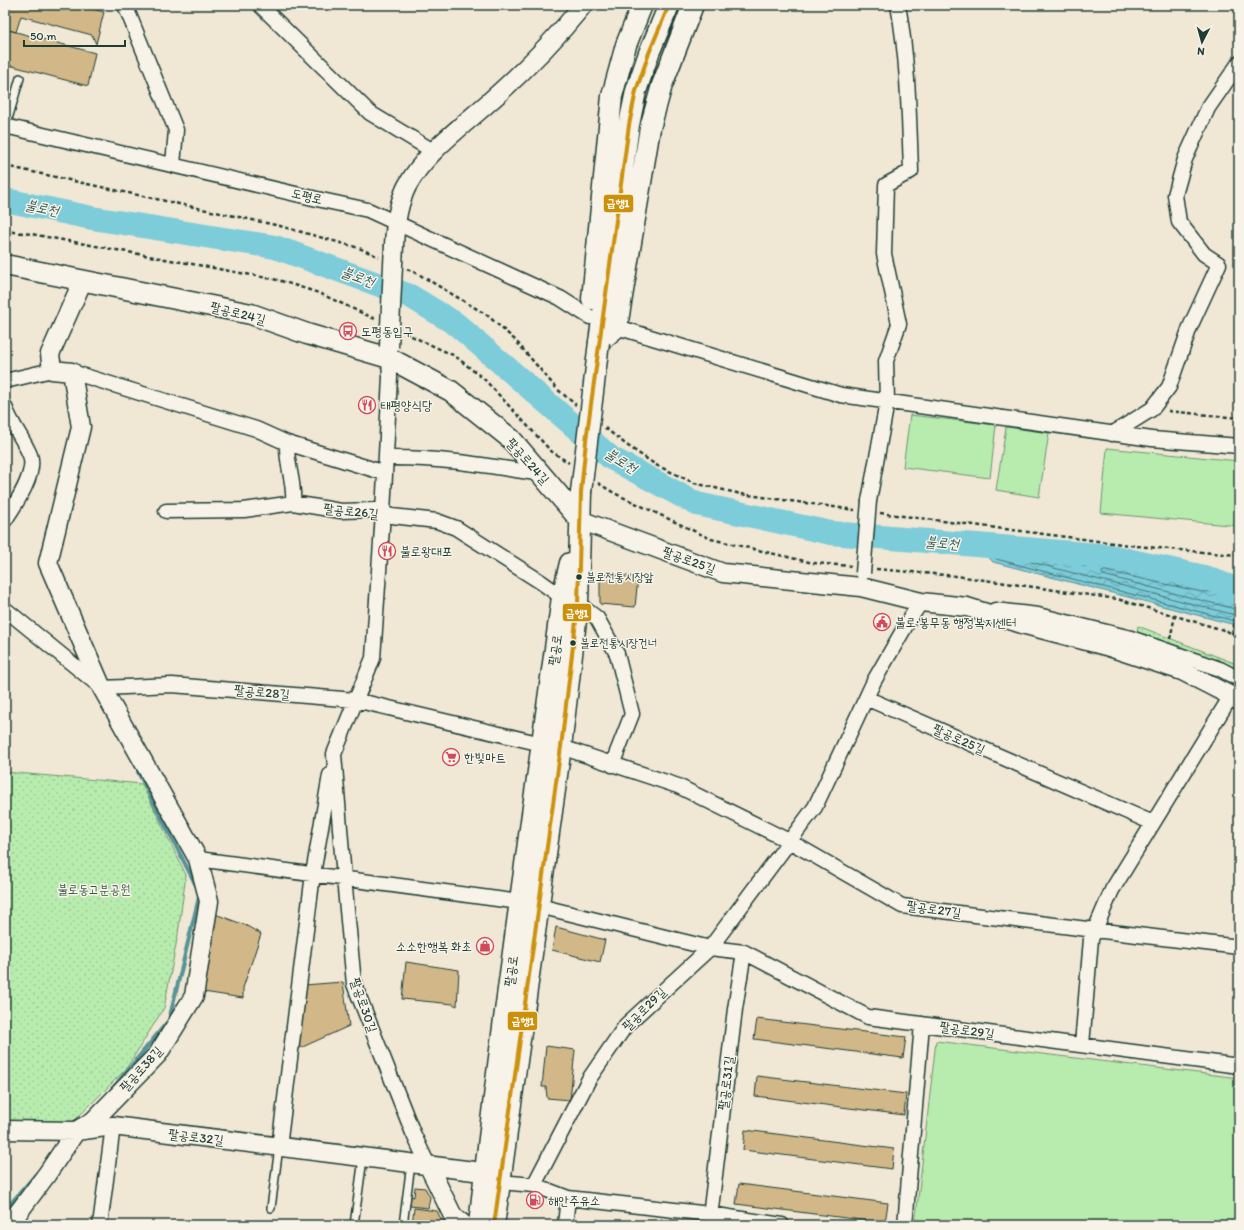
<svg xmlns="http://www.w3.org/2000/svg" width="1244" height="1230" font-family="Itim,'Poor Story',sans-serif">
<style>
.green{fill:#b8ecae;stroke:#6c9471}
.park{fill:url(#park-dots);stroke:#6c9471}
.water{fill:url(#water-waves);stroke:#579397}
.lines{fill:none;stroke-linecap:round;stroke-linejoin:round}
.shore{stroke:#457676;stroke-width:1}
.stream{stroke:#579397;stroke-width:4}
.river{stroke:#7dccd9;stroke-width:24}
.building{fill:#d2b888;stroke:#1f3d34}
.service-casing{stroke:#1f3d34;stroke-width:10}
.minor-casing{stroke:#1f3d34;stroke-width:17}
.tertiary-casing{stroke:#1f3d34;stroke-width:21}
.secondary-casing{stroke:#1f3d34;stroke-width:23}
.path{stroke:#1f3d34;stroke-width:2.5;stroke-dasharray:4 3;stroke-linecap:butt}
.service{stroke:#f7f3e8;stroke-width:7}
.minor{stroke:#f7f3e8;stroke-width:14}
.tertiary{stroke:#f7f3e8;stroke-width:18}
.secondary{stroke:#f7f3e8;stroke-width:20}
.minor-bridge-casing{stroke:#1f3d34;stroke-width:17;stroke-linecap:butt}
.tertiary-bridge-casing{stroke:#1f3d34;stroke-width:21;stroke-linecap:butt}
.secondary-bridge-casing{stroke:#1f3d34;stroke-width:23;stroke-linecap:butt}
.minor-bridge{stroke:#f7f3e8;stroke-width:14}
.tertiary-bridge{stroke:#f7f3e8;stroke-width:18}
.secondary-bridge{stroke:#f7f3e8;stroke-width:20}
.bus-1-casing{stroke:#f7f3e8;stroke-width:7}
.bus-1{stroke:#cc910a;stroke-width:4}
.bus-dot{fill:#1f3d34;stroke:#f7f3e8;stroke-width:1.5}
.labels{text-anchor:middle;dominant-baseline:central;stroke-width:3;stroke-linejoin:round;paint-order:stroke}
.bus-label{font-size:12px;fill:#1f3d34;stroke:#f7f3e8;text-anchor:start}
.street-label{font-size:13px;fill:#1f3d34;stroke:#f7f3e8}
.poi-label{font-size:13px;fill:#1f3d34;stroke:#f7f3e8;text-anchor:start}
.park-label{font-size:13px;fill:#365746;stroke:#f7f3e8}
.water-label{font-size:14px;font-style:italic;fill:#325a55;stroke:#f7f3e8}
.line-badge{stroke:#f7f3e8;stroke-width:1.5}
.badge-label{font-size:11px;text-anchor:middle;font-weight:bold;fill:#fff}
</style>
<defs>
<pattern id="park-dots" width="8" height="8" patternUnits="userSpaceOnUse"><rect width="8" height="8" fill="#b8ecae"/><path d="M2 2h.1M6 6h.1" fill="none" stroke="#9ecb96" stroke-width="1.8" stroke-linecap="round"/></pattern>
<pattern id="water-waves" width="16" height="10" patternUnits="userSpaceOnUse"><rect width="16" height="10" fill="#7dccd9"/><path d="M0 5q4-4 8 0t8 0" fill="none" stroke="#66a7b1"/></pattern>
</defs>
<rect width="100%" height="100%" fill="#f0e7d5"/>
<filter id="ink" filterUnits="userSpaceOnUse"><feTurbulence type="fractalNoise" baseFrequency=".025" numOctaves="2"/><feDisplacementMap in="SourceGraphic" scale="8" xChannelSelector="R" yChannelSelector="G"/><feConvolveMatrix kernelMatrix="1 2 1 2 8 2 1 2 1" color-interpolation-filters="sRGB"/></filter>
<g filter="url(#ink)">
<path class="green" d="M 910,415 L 996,425 L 990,478 L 903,467 Z
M 1006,427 L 1049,433 L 1039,497 L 996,490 Z
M 1107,448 L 1239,461 L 1239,526 L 1101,513 Z
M 936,1041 L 1239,1078 L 1239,1225 L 915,1225 Z"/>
<path class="park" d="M 1138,626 L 1239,665 L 1239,682 L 1136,638 Z
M 5,772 L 142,784 L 186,875 L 178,934 L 164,1008 L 126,1069 L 61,1134 L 5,1123 Z"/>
<path class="water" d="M 975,544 L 1109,556 L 1204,577 L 1239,576 L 1239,626 L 993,562 Z"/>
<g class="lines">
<path class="shore" d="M 1239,580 L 1203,581 L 1108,560 L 992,550 L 989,552 L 996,559 L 1239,622
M 1239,585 L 1202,586 L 1107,565 L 1031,559 L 1029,560 L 1031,562 L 1239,616
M 1239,591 L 1202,592 L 1106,571 L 1103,571 L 1102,573 L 1103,575 L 1239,610"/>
<path class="stream" d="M 112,1089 L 169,1020 L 200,893 L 138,772
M 5,1210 L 37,1173"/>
<path class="river" d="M 5,200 L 92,218 L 275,247 L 410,296 L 456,324 L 611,458 L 697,504 L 831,533 L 1109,556 L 1204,577 L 1239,590"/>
</g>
<path class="building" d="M 5,5 L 77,5 L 104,12 L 96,44 L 92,35 L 21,16 L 16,32 L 5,29 Z
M 5,29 L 95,53 L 88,86 L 5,64 Z
M 600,574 L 638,577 L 635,607 L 600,604 Z
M 215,914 L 245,925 L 261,934 L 243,988 L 243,998 L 203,992 L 204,981 L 213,943 Z
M 556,927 L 605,940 L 600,962 L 552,950 Z
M 406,962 L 459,970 L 457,1006 L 453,1004 L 402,999 Z
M 343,982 L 349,1026 L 298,1049 L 304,985 Z
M 757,1019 L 906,1037 L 903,1058 L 754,1039 Z
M 546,1046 L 575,1050 L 570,1100 L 547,1098 L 546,1087 L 542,1087 Z
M 757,1076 L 906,1094 L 904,1115 L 755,1096 Z
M 745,1130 L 894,1149 L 892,1169 L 743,1150 Z
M 739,1184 L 888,1203 L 885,1223 L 736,1204 Z
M 415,1187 L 425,1188 L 430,1197 L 428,1208 L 410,1206 L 411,1196 L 414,1197 Z
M 414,1208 L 437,1211 L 444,1225 L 412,1224 Z"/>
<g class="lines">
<g class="service-casing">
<path id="service" d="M 6,126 L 20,78
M 271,1208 L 279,1147
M 354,1225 L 363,1158
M 403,1225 L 411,1164"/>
</g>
<g class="minor-casing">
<path id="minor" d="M 125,5 L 176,130 L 173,165
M 260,5 L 370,113 L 433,151
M 5,126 L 317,199 L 368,210 L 560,298 L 590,317
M 617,327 L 841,395 L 1152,439 L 1239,446
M 389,358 L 390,377 L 383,513 L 373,658 L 334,754 L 344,878 L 354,984 L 413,1133 L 429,1167
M 72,372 L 256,429 L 287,443 L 385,473
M 5,381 L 52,370
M 5,407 C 11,424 23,438 30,455 C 37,473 15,505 5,520
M 1112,434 L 1152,409 L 1169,387 L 1190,327 L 1219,264 L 1204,254 L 1179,222 L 1175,195 L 1185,159 L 1208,108 L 1239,63
M 287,443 C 286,465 295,482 293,503
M 386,458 C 438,457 490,466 541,474
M 869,501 L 887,402 L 886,361 L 899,324 L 884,254 L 886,185 L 911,171 C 909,116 908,59 898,5
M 166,511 L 244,510 L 293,503 L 341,511 L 375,510 L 392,516 L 437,521 L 456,528 L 541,582 L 562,597
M 578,604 L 597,618 L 617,654 L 632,714 L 612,765
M 5,609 L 102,688 L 172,685 L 355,700 L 542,744
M 995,610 L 1038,615 L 1131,638 L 1220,669 L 1239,679
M 866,698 L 1153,823
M 561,747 L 678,786 L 789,841 L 902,906 L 1095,930 L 1239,947
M 198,859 L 520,902
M 539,906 L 710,948 L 744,952 L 868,1017 L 1239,1066
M 1082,1045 L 1091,939 L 1112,890 L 1231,696
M 279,1147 L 313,874 L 330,775
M 500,1182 L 534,1185 L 589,1079 L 626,1025 L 710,948 L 815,807 L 874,681 L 909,620 L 921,602
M 534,1185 L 568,1198 L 710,1214 L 782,1225
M 100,1225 L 113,1126
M 565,1225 L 568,1198
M 709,1225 L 735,1009 L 744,952
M 905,1225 L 922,1024"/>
</g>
<g class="tertiary-casing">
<path id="tertiary" d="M 394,245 C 395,225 398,204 407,186 C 425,153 460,128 488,103 C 522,73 554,41 583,5
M 580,520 L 723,573 L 861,587 L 921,602 L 967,607 L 1022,624 L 1106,646 L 1182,671 L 1231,696 L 1239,701
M 5,1130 L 76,1131 L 113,1126 L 498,1174
M 429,1167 L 453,1216 L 464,1225
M 9,1225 L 47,1174 L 76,1131 L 93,1121 L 158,1054 L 194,996 L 209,901 L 198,859 L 102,688 L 48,563 L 81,427 L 72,372 L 52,370 L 50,354 L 83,280"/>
</g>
<g class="secondary-casing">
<path id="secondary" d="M 5,265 L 251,314 L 307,334 L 389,358 L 451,391 L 511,439 L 580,520
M 592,299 L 612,96 L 626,45 L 642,5
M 599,342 L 617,327 L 650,128 L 662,85 L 693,5
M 599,342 L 629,125 L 636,91 L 649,53 L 669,5
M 479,1225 C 502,1015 534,806 562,597 L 570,563
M 494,1225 L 561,747 L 578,604 L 581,492"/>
</g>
<path class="path" d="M 5,166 L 280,226 L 359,248 L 379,257
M 5,231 L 31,234 L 278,280 L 319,293 L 375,319
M 407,269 L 420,275 L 487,315 L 515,340 L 557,389 L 576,405
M 405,333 L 455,356 L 485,380 L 551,451 L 569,463
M 1168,411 L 1239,418
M 605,428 L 628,446 L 656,465 L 694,483 L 741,494 L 855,510
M 598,483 L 614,493 L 711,539 L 813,563 L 851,566
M 880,513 L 1137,546 L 1212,553 L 1239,555
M 876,569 L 957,576 L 1117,599 L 1227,631 L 1239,638
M 1232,634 L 1239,607
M 1170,639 L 1175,616"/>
<use href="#service" class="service"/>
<use href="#minor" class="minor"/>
<use href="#tertiary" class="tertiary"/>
<use href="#secondary" class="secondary"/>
<g class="minor-bridge-casing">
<path id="minor-bridge" d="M 863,573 L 869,501"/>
</g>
<g class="tertiary-bridge-casing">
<path id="tertiary-bridge" d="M 389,347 L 394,245"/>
</g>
<g class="secondary-bridge-casing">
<path id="secondary-bridge" d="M 581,492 L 599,342"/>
</g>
<use href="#minor-bridge" class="minor-bridge"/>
<use href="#tertiary-bridge" class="tertiary-bridge"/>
<use href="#secondary-bridge" class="secondary-bridge"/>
<g class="bus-1-casing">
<path id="bus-1" d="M 494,1225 L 561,747 L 578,604 L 581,492 L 586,441 L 629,125 L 636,91 L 649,53 L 669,5"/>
</g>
<use href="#bus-1" class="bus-1"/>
</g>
</g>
<defs>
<g id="bus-ring" transform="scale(0.9)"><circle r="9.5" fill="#f7f3e8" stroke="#d1495b" stroke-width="1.5"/><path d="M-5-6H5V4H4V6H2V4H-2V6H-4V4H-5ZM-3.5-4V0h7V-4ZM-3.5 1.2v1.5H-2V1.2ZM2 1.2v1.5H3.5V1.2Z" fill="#d1495b"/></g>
<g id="restaurant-ring" transform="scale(0.9)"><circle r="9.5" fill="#f7f3e8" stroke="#d1495b" stroke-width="1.5"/><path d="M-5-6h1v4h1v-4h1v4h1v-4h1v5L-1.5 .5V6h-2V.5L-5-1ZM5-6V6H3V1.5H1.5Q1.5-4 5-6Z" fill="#d1495b"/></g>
<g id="civic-ring" transform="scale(0.9)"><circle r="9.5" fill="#f7f3e8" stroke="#d1495b" stroke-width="1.5"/><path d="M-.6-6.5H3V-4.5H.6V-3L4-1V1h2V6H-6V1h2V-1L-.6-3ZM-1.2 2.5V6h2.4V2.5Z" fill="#d1495b"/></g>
<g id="supermarket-ring" transform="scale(0.9)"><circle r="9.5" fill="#f7f3e8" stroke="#d1495b" stroke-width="1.5"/><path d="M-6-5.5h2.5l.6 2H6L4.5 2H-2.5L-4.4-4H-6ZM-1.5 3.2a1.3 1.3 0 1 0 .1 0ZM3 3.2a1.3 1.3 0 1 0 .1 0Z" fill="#d1495b"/></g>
<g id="shop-ring" transform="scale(0.9)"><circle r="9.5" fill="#f7f3e8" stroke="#d1495b" stroke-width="1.5"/><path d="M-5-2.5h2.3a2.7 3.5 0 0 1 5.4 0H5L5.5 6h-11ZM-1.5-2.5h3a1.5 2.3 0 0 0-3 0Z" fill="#d1495b"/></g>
<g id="fuel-ring" transform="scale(0.9)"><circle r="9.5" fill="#f7f3e8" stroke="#d1495b" stroke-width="1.5"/><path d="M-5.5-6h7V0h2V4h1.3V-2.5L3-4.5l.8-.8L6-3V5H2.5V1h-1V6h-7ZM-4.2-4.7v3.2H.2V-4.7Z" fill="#d1495b"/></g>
</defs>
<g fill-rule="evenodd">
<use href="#bus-ring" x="348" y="331"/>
<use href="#restaurant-ring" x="367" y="405"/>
<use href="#restaurant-ring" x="387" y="551"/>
<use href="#civic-ring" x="882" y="622"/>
<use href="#supermarket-ring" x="451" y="757"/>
<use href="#shop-ring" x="485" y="946"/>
<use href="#fuel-ring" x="535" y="1200"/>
</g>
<g class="bus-dot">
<circle cx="579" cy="577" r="3.5"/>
<circle cx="573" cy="643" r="3.5"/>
</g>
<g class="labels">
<g class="bus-label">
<text x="586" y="577">불로전통시장앞</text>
<text x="580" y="643">불로전통시장건너</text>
</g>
<g class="street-label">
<text transform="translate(307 196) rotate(13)">도평로</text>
<text transform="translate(238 313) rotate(14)">팔공로24길</text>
<text transform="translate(528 461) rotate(48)">팔공로24길</text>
<text transform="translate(351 511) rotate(6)">팔공로26길</text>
<text transform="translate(689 560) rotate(20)">팔공로25길</text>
<text transform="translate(555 650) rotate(-82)">팔공로</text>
<text transform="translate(262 692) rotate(5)">팔공로28길</text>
<text transform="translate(959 739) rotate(24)">팔공로25길</text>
<text transform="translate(934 909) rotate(8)">팔공로27길</text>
<text transform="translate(511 971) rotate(-82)">팔공로</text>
<text transform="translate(364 1005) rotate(71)">팔공로30길</text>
<text transform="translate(644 1009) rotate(-45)">팔공로29길</text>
<text transform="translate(967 1030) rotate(8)">팔공로29길</text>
<text transform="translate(141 1069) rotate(-48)">팔공로38길</text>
<text transform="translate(726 1083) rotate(-83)">팔공로31길</text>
<text transform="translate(196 1137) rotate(7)">팔공로32길</text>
</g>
<g class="poi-label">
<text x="361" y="331">도평동입구</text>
<text x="380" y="405">태평양식당</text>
<text x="400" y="551">불로왕대포</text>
<text x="895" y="622">불로·봉무동 행정복지센터</text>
<text x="464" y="757">한빛마트</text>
<text x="472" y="946" text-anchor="end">소소한행복 화초</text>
<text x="548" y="1200">해안주유소</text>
</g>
<g class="park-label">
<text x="94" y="889">불로동고분공원</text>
</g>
<g class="water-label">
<text transform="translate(42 208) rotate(12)">불로천</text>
<text transform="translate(358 277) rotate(20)">불로천</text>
<text transform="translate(621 461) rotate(32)">불로천</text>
<text transform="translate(942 543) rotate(5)">불로천</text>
</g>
</g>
<g class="line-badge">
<rect x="603" y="194" width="31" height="19" rx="4" fill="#cc910a"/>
<rect x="562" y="603" width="30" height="19" rx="4" fill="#cc910a"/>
<rect x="507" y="1011" width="31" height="20" rx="4" fill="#cc910a"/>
</g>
<g class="badge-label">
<text x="618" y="207">급행1</text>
<text x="577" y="617">급행1</text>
<text x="523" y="1025">급행1</text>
</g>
<rect width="1244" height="1230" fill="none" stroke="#f7f3e8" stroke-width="20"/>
<rect x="10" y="10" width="1224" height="1210" fill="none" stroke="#1f3d34" stroke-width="1.5" filter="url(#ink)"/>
<g transform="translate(1202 42) rotate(186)" stroke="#f7f3e8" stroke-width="3" paint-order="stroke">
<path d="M0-3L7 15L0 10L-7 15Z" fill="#1f3d34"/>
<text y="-6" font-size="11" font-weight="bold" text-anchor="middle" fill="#1f3d34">N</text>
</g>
<path d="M24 40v6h101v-6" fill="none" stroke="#1f3d34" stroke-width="2"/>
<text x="30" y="40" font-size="12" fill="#1f3d34" stroke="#f7f3e8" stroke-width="3" paint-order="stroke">50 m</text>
</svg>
